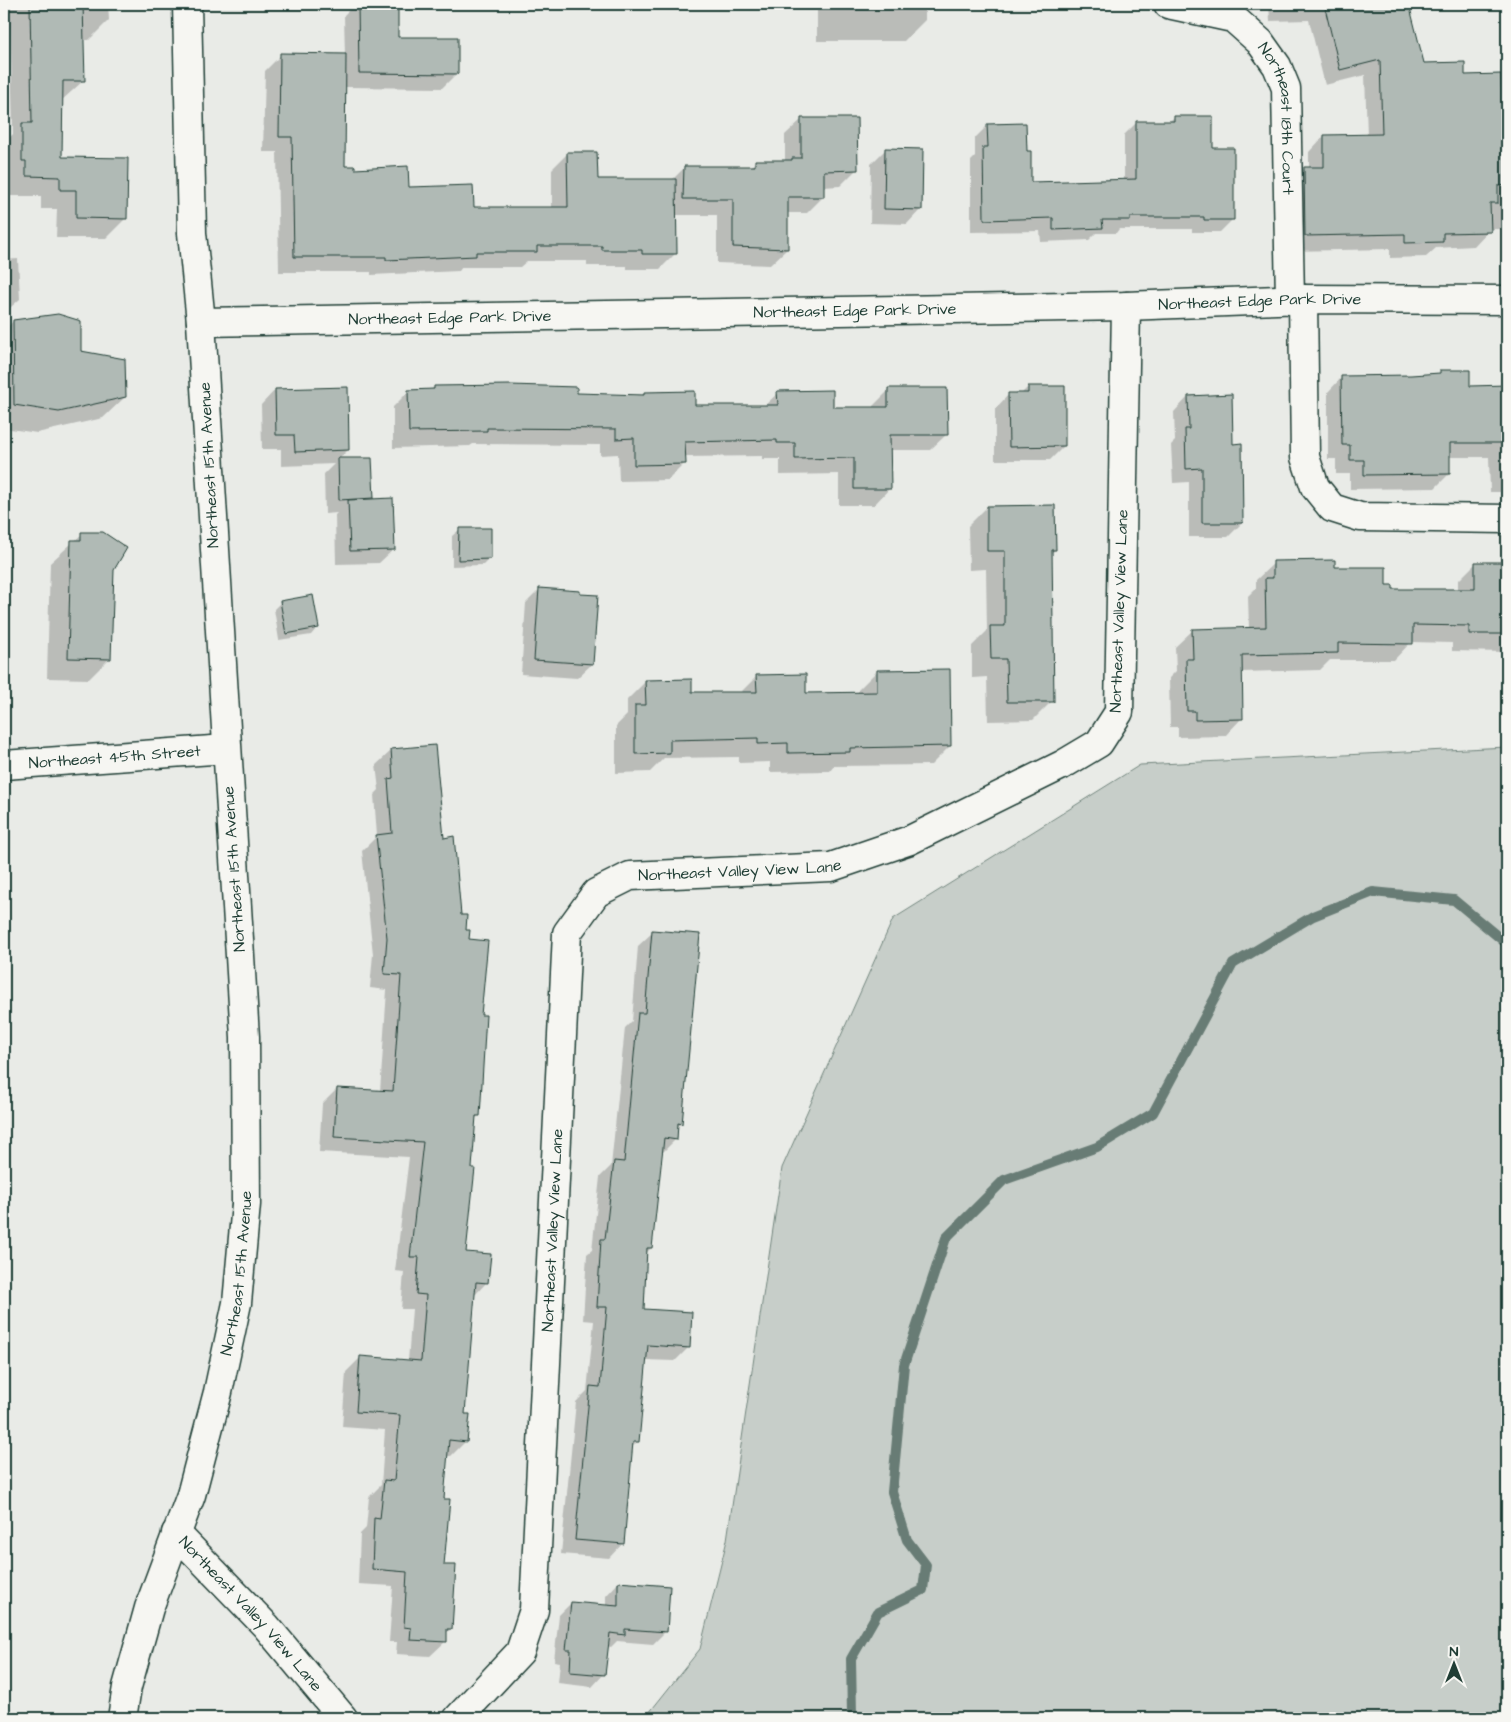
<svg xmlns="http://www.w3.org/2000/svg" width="1511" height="1722" font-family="'Architects Daughter',sans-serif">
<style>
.green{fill:#c7cec9;stroke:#73867e}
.shadow{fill:#0003}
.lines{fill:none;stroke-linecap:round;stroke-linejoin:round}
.stream{stroke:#687c75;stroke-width:10}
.building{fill:#b0bab5;stroke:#1f3d34}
.minor-casing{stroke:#1f3d34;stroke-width:31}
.minor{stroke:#f6f6f2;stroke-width:28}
.labels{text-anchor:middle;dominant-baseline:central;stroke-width:4;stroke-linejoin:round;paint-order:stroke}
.street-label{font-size:16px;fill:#1f3d34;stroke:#f6f6f2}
</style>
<rect width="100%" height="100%" fill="#e9ebe7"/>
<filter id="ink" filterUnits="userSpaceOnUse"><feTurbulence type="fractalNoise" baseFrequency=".02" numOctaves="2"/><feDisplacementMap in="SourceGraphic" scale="10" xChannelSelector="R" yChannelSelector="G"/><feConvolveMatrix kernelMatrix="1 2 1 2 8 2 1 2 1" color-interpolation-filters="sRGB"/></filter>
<g filter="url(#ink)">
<path class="green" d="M 1507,747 L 1507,1718 L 645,1718 L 700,1649 L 727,1540 L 782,1168 L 893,919 L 1140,765 Z"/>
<path class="shadow" d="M 10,4 L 108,4 L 109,20 L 89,40 L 83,40 L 83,81 L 61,101 L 61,159 L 126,218 L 106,238 L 56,238 L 57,209 L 41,209 L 41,196 L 6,196 L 6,180 L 4,180 L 4,143 L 13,134 Z
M 263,4 L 321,4 L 315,10 L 263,10 Z
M 355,4 L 396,4 L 397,38 L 456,74 L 442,88 L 344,87 L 343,167 L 408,189 L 472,208 L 552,208 L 552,169 L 568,153 L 597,180 L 672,180 L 684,168 L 750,168 L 755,162 L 785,162 L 785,135 L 802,119 L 856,170 L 840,186 L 823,187 L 823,197 L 807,213 L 787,213 L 787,249 L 770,265 L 717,263 L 717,215 L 675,215 L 676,253 L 660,269 L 627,269 L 627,266 L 587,266 L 587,261 L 527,261 L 520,267 L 462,267 L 459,271 L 371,275 L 371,272 L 279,272 L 277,152 L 263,152 L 265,71 L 281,55 L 345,56 L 344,15 Z
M 817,4 L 925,4 L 925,20 L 904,41 L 817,41 Z
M 1269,4 L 1408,4 L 1423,64 L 1464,76 L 1501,143 L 1507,143 L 1507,229 L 1490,229 L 1474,246 L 1436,248 L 1426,257 L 1390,258 L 1390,249 L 1290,251 L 1289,184 L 1304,169 L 1309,169 L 1309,152 L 1324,136 L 1367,136 L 1365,75 L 1325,85 L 1309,20 L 1270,21 Z
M 1174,117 L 1212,149 L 1233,219 L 1220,232 L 1192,232 L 1192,229 L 1119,229 L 1116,233 L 1096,233 L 1089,240 L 1041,242 L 1040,231 L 971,232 L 971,161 L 975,157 L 975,138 L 988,125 L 1025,152 L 1030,183 L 1124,181 L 1124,135 L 1137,122 L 1169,122 Z
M 885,150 L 921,209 L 907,224 L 870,223 L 871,164 Z
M 18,259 L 20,299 L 4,313 L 4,260 Z
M 13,321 L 80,352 L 125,397 L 103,418 L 37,433 L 4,428 L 4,331 Z
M 1441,371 L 1469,387 L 1507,387 L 1507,492 L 1490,492 L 1489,457 L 1449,457 L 1449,474 L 1435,488 L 1350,489 L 1350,474 L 1336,474 L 1336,459 L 1328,459 L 1328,392 L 1342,377 L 1438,375 Z
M 434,387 L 576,394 L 641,396 L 644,393 L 694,406 L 764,406 L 778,393 L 832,409 L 873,409 L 873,406 L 889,390 L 947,434 L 930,450 L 889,450 L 890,488 L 874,505 L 839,505 L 839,474 L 780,475 L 780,459 L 762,459 L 762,456 L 684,457 L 684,464 L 668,480 L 619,481 L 618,454 L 600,455 L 600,445 L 473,444 L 470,446 L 393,448 L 393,407 L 409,391 L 431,390 Z
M 1028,387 L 1064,446 L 1050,460 L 995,460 L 995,409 L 1009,394 L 1021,394 Z
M 275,390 L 348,450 L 338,460 L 372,498 L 369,500 L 394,549 L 379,563 L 336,564 L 335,515 L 337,513 L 325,514 L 324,474 L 334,464 L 281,466 L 281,449 L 262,449 L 261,405 Z
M 1188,397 L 1232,445 L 1242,523 L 1228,537 L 1189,537 L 1189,482 L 1173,483 L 1171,445 L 1175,441 L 1174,412 Z
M 987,507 L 1055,550 L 1050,554 L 1052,701 L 1033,720 L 988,721 L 987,677 L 972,678 L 972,646 L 987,631 L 986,569 L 969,570 L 968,526 Z
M 459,530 L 490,558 L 483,565 L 452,566 L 452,536 Z
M 82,534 L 113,570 L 110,658 L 89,679 L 47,678 L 50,563 Z
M 1274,563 L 1334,568 L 1392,590 L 1458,590 L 1458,581 L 1475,564 L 1507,563 L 1507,652 L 1452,651 L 1452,643 L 1411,642 L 1394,660 L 1330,660 L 1320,670 L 1241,672 L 1242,718 L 1225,736 L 1178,737 L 1178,727 L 1170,727 L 1169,678 L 1176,671 L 1175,647 L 1193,630 L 1249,629 L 1248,596 L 1256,588 L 1256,580 Z
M 540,589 L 592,664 L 577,678 L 521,674 L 526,603 Z
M 281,602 L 317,628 L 311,635 L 279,640 L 274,609 Z
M 877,671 L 950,746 L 931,765 L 834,766 L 830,771 L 770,772 L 770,762 L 739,763 L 739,757 L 664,758 L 650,772 L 616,773 L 616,726 L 627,715 L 627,700 L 646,681 L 691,693 L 740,693 L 757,676 L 805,695 L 858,693 L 858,690 Z
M 433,747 L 443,839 L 468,940 L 479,1016 L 478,1116 L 474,1120 L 465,1253 L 487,1282 L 474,1296 L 464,1415 L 466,1441 L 451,1456 L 446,1456 L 443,1501 L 442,1566 L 451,1629 L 446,1633 L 445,1642 L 430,1656 L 396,1654 L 397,1642 L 389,1642 L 393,1586 L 358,1584 L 360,1534 L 366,1528 L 369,1497 L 381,1485 L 385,1430 L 342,1427 L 346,1372 L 361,1357 L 408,1361 L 412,1309 L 401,1309 L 404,1272 L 395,1271 L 409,1157 L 319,1152 L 322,1104 L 337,1089 L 380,1092 L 387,990 L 370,988 L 373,954 L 362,851 L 377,836 L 374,795 L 379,790 L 376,765 L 391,751 Z
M 653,932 L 681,1123 L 677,1128 L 676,1139 L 661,1154 L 651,1248 L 646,1253 L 643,1310 L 689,1347 L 675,1361 L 645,1360 L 637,1442 L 631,1448 L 623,1543 L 609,1558 L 561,1554 L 576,1402 L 587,1391 L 594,1321 L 583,1320 L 587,1254 L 592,1250 L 600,1177 L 611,1166 L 625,1028 L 632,1021 L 638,946 Z
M 618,1583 L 665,1632 L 653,1644 L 617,1641 L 611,1647 L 607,1646 L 604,1674 L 592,1687 L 558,1683 L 560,1662 L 554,1661 L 559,1615 L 571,1603 L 606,1606 L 606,1596 Z"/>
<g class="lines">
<path class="stream" d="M 855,1718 L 852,1715 L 851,1659 L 878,1612 L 923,1590 L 926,1565 L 907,1540 L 892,1492 L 904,1365 L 946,1238 L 1004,1180 L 1097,1147 L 1153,1113 L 1233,964 L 1313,916 L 1373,892 L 1454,900 L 1507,944"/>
</g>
<path class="building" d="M 30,4 L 83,4 L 85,81 L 63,81 L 62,157 L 128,158 L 127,219 L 76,218 L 76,190 L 60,190 L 60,177 L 26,176 L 26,161 L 22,161 L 22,123 L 32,123 Z
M 358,4 L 398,4 L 398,37 L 458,37 L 458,74 L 359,73 Z
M 1324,4 L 1409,4 L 1424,63 L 1465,62 L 1465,75 L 1501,74 L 1503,144 L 1507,144 L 1507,185 L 1498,186 L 1498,203 L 1490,203 L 1491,232 L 1443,233 L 1443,242 L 1405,243 L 1405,234 L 1305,236 L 1304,167 L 1324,167 L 1324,135 L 1382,134 L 1380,60 L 1340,70 Z
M 280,53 L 346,54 L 345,166 L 355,166 L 355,169 L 408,166 L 409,187 L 473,185 L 474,207 L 568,207 L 567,152 L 597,152 L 598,179 L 676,179 L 677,254 L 642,254 L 642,250 L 602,250 L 602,246 L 537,246 L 537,252 L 476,252 L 476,256 L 386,260 L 386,257 L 294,257 L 292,137 L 279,137 Z
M 1174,116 L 1213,116 L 1213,148 L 1234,148 L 1234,220 L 1204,220 L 1204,217 L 1130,217 L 1130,220 L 1102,220 L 1103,228 L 1053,230 L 1053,218 L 984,220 L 983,147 L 988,147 L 987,124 L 1026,123 L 1027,151 L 1031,151 L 1031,182 L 1136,179 L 1136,121 L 1174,121 Z
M 801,118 L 857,118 L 858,170 L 824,171 L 824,197 L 788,197 L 788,249 L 733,247 L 733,199 L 683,199 L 684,166 L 755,166 L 755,160 L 792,160 L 792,158 L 801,158 Z
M 885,148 L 923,149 L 922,210 L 884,209 Z
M 58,314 L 81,321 L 81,351 L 125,359 L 126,397 L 59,412 L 14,405 L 13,320 Z
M 1440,370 L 1470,370 L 1470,386 L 1507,385 L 1507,443 L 1450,443 L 1450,474 L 1364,475 L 1364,460 L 1350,460 L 1350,445 L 1342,445 L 1341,376 L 1411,375 L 1440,373 Z
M 510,385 L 577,387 L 577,393 L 644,395 L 644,392 L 695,391 L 695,405 L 778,405 L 777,391 L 833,390 L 833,407 L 888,407 L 888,388 L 947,388 L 948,435 L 890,435 L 891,489 L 854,489 L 854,458 L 795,459 L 795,443 L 777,443 L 777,440 L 685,442 L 686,464 L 634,465 L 634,438 L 616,439 L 616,429 L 487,428 L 487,431 L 409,432 L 408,390 L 434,389 L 434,386 Z
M 1028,386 L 1065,386 L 1065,446 L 1009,447 L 1008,393 L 1028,393 Z
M 348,387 L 349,450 L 295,452 L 294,435 L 276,435 L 275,389 Z
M 1232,394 L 1233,444 L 1242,443 L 1243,523 L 1202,523 L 1202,468 L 1186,469 L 1185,429 L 1189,429 L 1188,396 Z
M 338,458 L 372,458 L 374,498 L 339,500 Z
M 393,498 L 395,550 L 350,551 L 348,500 Z
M 1055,505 L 1056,550 L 1052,550 L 1054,702 L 1007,702 L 1006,659 L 991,659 L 990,626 L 1005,626 L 1005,551 L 987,551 L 987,506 Z
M 459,528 L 491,528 L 491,559 L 458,560 Z
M 81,532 L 103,532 L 127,548 L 114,570 L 111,659 L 68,658 L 71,540 L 81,540 Z
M 1335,560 L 1335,567 L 1386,567 L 1386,585 L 1393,585 L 1393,589 L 1475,589 L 1475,562 L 1507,562 L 1507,634 L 1469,634 L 1469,626 L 1413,625 L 1413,644 L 1338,643 L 1338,653 L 1242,655 L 1243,719 L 1195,720 L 1195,711 L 1187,711 L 1186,659 L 1193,659 L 1192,629 L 1266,627 L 1265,578 L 1273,578 L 1273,561 Z
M 539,588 L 580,591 L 580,594 L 598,595 L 593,664 L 534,660 Z
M 313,595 L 319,628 L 286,634 L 280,601 Z
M 950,669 L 951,746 L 850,748 L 850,752 L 788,753 L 788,743 L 758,744 L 758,738 L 670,740 L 670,753 L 635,754 L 635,705 L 646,705 L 645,680 L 692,679 L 692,692 L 757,692 L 756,675 L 806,674 L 806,693 L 877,692 L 877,670 Z
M 435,745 L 444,838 L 454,836 L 461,915 L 467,915 L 466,930 L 470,930 L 469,939 L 488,941 L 481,1015 L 486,1015 L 482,1083 L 480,1116 L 476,1116 L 472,1168 L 475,1168 L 466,1252 L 491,1254 L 488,1283 L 476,1282 L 465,1414 L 470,1414 L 467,1442 L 449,1440 L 444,1499 L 450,1499 L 444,1565 L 456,1565 L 452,1629 L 447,1629 L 447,1642 L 410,1640 L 411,1628 L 404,1627 L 407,1572 L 372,1569 L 374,1518 L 380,1519 L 384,1480 L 394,1481 L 400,1415 L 356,1412 L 360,1356 L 421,1361 L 426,1295 L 416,1294 L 419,1257 L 410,1257 L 423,1142 L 334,1137 L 337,1088 L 393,1091 L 401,975 L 384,974 L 387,938 L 376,835 L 392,833 L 388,779 L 393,778 L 391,749 Z
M 652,930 L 700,934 L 682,1124 L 678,1123 L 677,1140 L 664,1138 L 652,1248 L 647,1248 L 644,1309 L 692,1312 L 690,1348 L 648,1345 L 639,1442 L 633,1442 L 624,1544 L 575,1540 L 590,1386 L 600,1387 L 607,1307 L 597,1307 L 601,1239 L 605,1239 L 614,1161 L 624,1162 L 638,1013 L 645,1013 Z
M 618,1582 L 670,1586 L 667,1632 L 625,1629 L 625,1635 L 610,1633 L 605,1675 L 570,1672 L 571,1650 L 566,1650 L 571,1602 L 618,1606 Z"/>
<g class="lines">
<g class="minor-casing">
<g id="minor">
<path id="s1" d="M 1168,4 L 1233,18 L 1260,42 L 1277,66 L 1286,88 L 1290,300"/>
<path d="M 1303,299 L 1305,457 L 1315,487 L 1332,508 L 1360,517 L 1507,519"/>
<path id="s2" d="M 201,322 L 1126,306 L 1303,299 L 1507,300"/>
<path id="s3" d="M 4,765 L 226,749"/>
<path id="s4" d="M 176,1533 L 266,1626 L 343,1718"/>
<path id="s5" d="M 122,1718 L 127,1687 L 149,1608 L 191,1495 L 218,1392 L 237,1303 L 246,1204 L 245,1037 L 201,322 L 192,233 L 187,4"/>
<path id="s6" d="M 458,1718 L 520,1652 L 534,1610 L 567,933 L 596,893 L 630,876 L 831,867 L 910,840 L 1062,765 L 1099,743 L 1119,712 L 1126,306"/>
</g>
</g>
<use href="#minor" class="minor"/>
</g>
</g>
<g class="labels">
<g class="street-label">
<text stroke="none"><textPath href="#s1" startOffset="184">Northeast 18th Court</textPath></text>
<text stroke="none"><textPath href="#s2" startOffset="1059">Northeast Edge Park Drive</textPath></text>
<text stroke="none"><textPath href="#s2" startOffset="654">Northeast Edge Park Drive</textPath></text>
<text stroke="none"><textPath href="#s2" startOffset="249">Northeast Edge Park Drive</textPath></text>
<text transform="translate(209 465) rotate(-93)">Northeast 15th Avenue</text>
<text transform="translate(1119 611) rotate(-88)">Northeast Valley View Lane</text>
<text stroke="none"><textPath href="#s3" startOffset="111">Northeast 45th Street</textPath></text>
<text stroke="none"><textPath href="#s6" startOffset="1010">Northeast Valley View Lane</textPath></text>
<text transform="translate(234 869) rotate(-94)">Northeast 15th Avenue</text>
<text stroke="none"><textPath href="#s6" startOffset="515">Northeast Valley View Lane</textPath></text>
<text stroke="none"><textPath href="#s5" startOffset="461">Northeast 15th Avenue</textPath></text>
<text stroke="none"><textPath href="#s4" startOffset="110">Northeast Valley View Lane</textPath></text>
</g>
</g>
<rect width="1511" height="1722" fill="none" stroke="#f6f6f2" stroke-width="20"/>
<rect x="10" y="10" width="1491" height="1702" fill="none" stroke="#1f3d34" stroke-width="2" filter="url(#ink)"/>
<g transform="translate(1454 1664)" stroke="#f6f6f2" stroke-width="4" paint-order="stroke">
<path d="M0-4L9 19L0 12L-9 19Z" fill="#1f3d34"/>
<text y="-8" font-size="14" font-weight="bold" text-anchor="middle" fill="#1f3d34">N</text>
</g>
</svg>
